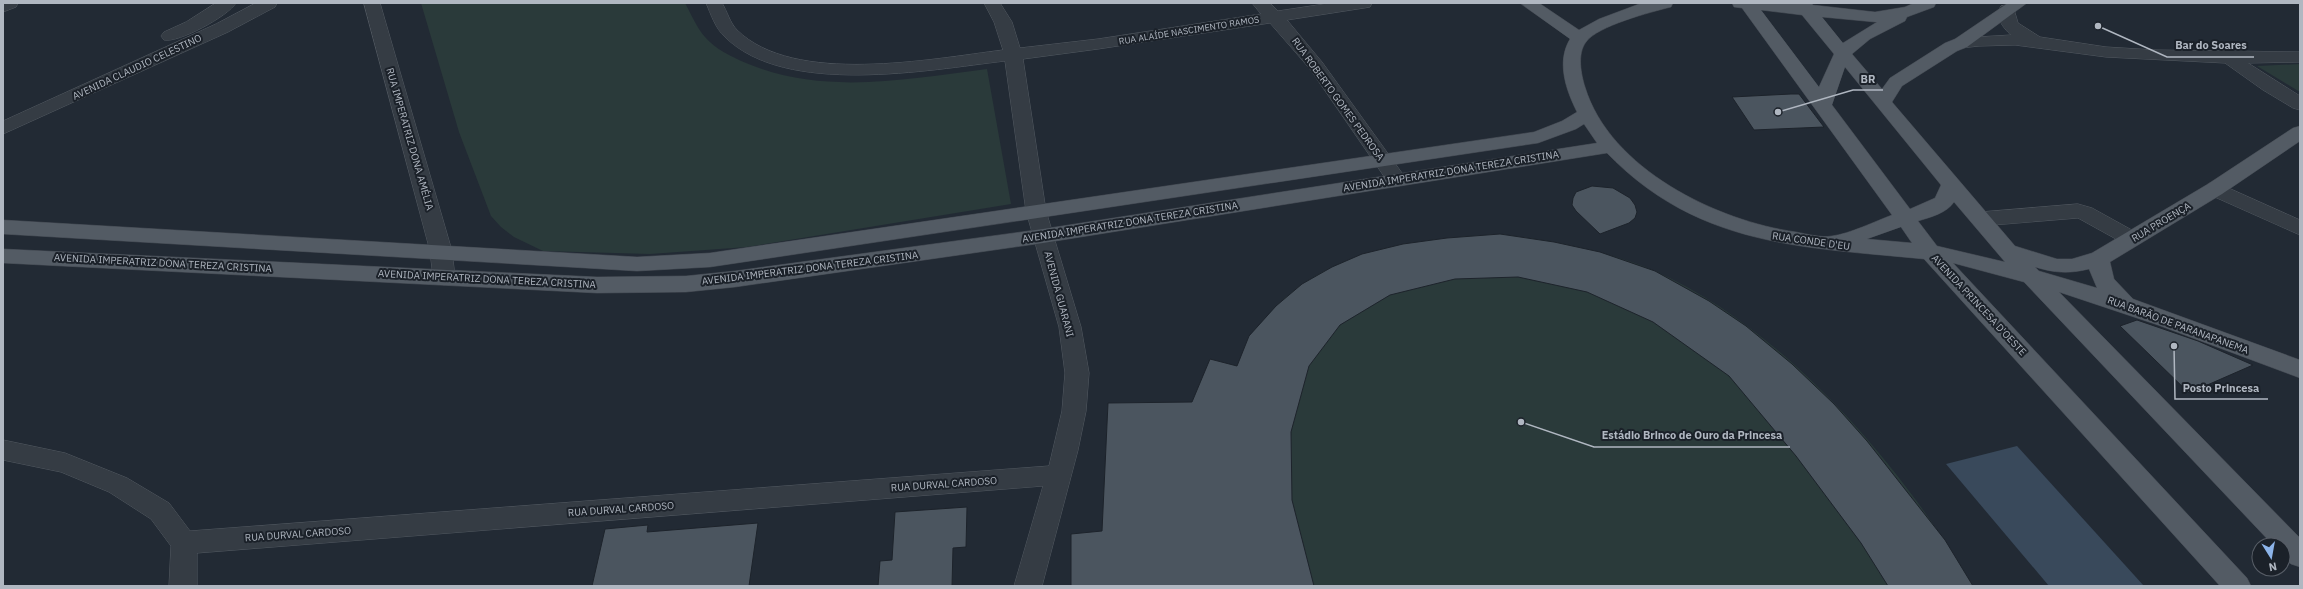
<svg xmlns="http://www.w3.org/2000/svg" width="2303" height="589" font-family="'IBM Plex Sans',sans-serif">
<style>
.green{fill:#2a3a3a}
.water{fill:#39495b}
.building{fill:#4b555f;stroke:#1d232b}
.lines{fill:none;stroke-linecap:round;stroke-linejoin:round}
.minor-casing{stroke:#535a62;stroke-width:1}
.major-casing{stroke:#3f454e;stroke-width:1}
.minor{fill:#353c44;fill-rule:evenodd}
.major{fill:#535b64;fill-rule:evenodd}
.labels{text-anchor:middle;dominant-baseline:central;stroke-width:4;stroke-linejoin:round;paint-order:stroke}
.far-street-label{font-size:9px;fill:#b0b7c1;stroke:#1b2129}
.street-label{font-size:10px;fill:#b0b7c1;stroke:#1b2129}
.leader{fill:none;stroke:#b0b7c1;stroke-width:1.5}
.callout-dot{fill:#b0b7c1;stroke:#1b2129;stroke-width:1.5}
.callout-label{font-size:11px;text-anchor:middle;font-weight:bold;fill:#b0b7c1;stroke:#1b2129;stroke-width:4;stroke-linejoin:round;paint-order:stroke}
</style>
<rect width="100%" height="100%" fill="#222a34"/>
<path class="green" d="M 421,3 L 685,3 C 691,14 697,28 705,37 C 715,49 732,57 746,63 C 823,96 907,79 987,69 L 1011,204 L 747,247 L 650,254 L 543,251 L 514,237 L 501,227 L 491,216 L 459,132 Z
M 2300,64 L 2300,92 L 2257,66 Z
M 1500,234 C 1553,241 1606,250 1655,271 C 1785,329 1902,466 1973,586 L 1204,586 L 1192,402 L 1210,359 L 1237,366 C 1241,357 1244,347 1249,338 C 1253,330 1262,322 1268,315 C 1327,248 1417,239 1500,234 Z"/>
<path class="water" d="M 2017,446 L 2144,586 L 2049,586 L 1946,464 Z"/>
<path class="building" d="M 1791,94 L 1799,94 L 1824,127 L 1754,130 L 1732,97 Z
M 1592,186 L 1613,188 L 1630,198 L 1635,205 L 1637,212 L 1635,218 L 1629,223 L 1600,234 L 1576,211 L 1572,205 L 1573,198 L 1576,192 Z
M 1500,234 L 1554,242 L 1600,252 L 1655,271 L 1709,301 L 1746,326 L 1792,364 L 1834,404 L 1867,441 L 1945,540 L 1973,586 L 1888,586 L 1861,543 L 1796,456 L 1729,376 L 1653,322 L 1587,292 L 1518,277 L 1455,279 L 1390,295 L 1340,325 L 1309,366 L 1291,432 L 1292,500 L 1314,586 L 1071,586 L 1071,534 L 1102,531 L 1108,403 L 1192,402 L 1210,359 L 1237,366 L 1249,336 L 1276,306 L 1302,284 L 1332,267 L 1362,254 L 1403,244 L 1447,238 Z
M 2137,320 L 2198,341 L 2253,365 L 2189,393 L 2120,326 Z
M 967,507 L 966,547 L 953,548 L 952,586 L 878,586 L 880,561 L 892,560 L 895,512 Z
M 758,523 L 749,586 L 592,586 L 605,529 L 648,525 L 647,532 Z"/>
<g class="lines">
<g class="minor-casing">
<path id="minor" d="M 3,3 L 18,3 L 16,7 L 3,12 Z
M 216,3 L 236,3 C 228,16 179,43 164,40 L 161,36 L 164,32 L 186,22 Z
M 256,3 L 277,3 L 275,7 L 228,32 L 3,134 L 3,121 L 216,24 Z
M 364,3 L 380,3 L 452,251 L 455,277 L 452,282 L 444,285 L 436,282 L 433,277 L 430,251 Z
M 706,3 L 722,3 C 727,11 730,23 737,30 C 794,86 931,59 1003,50 L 994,22 L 984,3 L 1000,3 L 1012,22 L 1020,48 L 1098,39 L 1261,14 L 1252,3 L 1270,3 L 1278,11 L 1331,3 L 1372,3 L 1370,7 L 1364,8 L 1287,20 L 1322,62 L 1407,180 L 1404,185 L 1397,186 L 1390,185 L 1310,69 L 1270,23 L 1098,49 L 1023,59 L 1046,211 L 1081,327 L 1089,373 L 1086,411 L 1078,450 L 1042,586 L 1014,586 L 1043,486 L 197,553 L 197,586 L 169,586 L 171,546 L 151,519 L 109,492 L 61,472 L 3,460 L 3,440 L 65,453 L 127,478 L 169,503 L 190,531 L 1049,466 L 1062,411 L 1065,373 L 1059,327 L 1026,211 L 1005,61 C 928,70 786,97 725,37 C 715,28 711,14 706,3 Z
M 2007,5 L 2013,6 L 2018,23 L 2040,37 L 2106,47 L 2155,50 L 2300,52 L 2300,62 L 2248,63 L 2300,96 L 2300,110 L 2293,108 L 2263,90 L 2225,63 L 2106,57 L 2015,45 L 1979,46 L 1961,48 L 1955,47 L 1952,43 L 1955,39 L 1961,38 L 2011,35 C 2003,28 1994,16 2001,6 Z
M 2215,182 L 2300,220 L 2300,235 L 2208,194 L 2205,189 L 2208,184 Z
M 2078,204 L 2092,208 L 2139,234 L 2143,239 L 2139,244 L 2132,246 L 2125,244 L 2078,218 L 1981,226 L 1974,224 L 1971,219 L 1974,214 L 1981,212 Z"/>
</g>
<g class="major-casing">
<path id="major" d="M 1520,3 L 1539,3 L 1579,30 L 1599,19 L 1639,4 L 1673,3 L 1671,7 C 1651,12 1597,26 1586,42 C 1577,54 1581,74 1585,87 C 1610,169 1717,221 1796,232 C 1807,234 1821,238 1832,236 C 1849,234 1876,221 1892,215 L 1742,8 L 1734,7 L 1732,3 L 1811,3 L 1813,5 L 1875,12 L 1905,7 L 1914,3 L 1936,3 L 1934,7 L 1907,17 L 1905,21 L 1870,39 L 1852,54 L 1882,89 L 1890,78 L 1945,43 L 1955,39 L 2008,3 L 2027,3 L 1967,47 L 1957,51 L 1902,86 L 1892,102 L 2015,246 L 2057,259 L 2072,259 L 2092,253 L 2208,184 L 2293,128 L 2300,126 L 2300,141 L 2222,194 L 2110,262 L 2114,279 L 2133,299 L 2300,360 L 2300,378 L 2158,325 L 2059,292 L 2300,538 L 2300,567 L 2291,564 L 2283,556 L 2283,545 L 2273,545 L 2024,282 L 1953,263 L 2247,578 L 2251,586 L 2220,586 L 1924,259 C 1803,247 1698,247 1607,153 L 1043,243 L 735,287 L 686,292 L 597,293 L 3,263 L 3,249 L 597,277 L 686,276 L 735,271 L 1043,229 L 1597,143 L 1584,124 L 1576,129 L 1538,143 L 710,267 L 637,271 L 3,234 L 3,220 L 637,257 L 710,253 L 1534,132 L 1562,121 L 1577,112 C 1566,90 1556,62 1570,39 ZM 1761,10 L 1802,15 L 1834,54 L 1819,87 ZM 1822,17 L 1875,22 L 1877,22 L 1843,43 ZM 1845,67 L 1941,185 L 1935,198 L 1910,209 L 1832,105 ZM 1954,202 L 2005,262 L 1937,246 L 1918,221 C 1931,217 1947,213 1954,202 ZM 1901,227 L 1912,243 L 1867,239 ZM 2035,267 C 2055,273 2068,274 2089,269 L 2097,288 L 2039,271 Z"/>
</g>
<use href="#minor" class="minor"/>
<use href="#major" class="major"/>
</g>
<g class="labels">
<g class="far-street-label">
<text transform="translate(1189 30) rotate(-9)">RUA ALAÍDE NASCIMENTO RAMOS</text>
</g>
<g class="street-label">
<text transform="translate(137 67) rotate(-25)">AVENIDA CLAUDIO CELESTINO</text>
<text transform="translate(1338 99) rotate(54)">RUA ROBERTO GOMES PEDROSA</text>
<text transform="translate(410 139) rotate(74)">RUA IMPERATRIZ DONA AMÉLIA</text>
<text transform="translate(1451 171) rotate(-9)">AVENIDA IMPERATRIZ DONA TEREZA CRISTINA</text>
<text transform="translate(1130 222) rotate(-9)">AVENIDA IMPERATRIZ DONA TEREZA CRISTINA</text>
<text transform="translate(2161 222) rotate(-31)">RUA PROENÇA</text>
<text transform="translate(1811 241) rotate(8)">RUA CONDE D'EU</text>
<text transform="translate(163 263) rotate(3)">AVENIDA IMPERATRIZ DONA TEREZA CRISTINA</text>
<text transform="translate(810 268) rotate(-7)">AVENIDA IMPERATRIZ DONA TEREZA CRISTINA</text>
<text transform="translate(487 279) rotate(3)">AVENIDA IMPERATRIZ DONA TEREZA CRISTINA</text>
<text transform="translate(1059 294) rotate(75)">AVENIDA GUARANI</text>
<text transform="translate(1979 305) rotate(47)">AVENIDA PRINCESA D'OESTE</text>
<text transform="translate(2178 325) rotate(20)">RUA BARÃO DE PARANAPANEMA</text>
<text transform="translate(944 484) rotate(-4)">RUA DURVAL CARDOSO</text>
<text transform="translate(621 509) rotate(-4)">RUA DURVAL CARDOSO</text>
<text transform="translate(298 534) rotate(-4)">RUA DURVAL CARDOSO</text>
</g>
</g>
<path class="leader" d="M2098 26L2167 57H2254M1778 112L1853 90H1883M2174 346L2175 399H2268M1521 422L1594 447H1790"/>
<g class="callout-dot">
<circle cx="2098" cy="26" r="4"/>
<circle cx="1778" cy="112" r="4"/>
<circle cx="2174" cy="346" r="4"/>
<circle cx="1521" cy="422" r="4"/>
</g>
<g class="callout-label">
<text x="2211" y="49">Bar do Soares</text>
<text x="1868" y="83">BR</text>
<text x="2221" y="392">Posto Princesa</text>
<text x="1692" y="439">Estádio Brinco de Ouro da Princesa</text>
</g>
<rect width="2303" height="589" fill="none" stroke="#b0b7c1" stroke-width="8"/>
<g transform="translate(2271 557) rotate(169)"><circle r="19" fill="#1b2129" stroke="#575d66"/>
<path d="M0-3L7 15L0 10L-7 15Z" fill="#8db4e9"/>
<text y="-6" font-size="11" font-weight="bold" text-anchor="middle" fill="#b0b7c1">N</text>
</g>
</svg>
